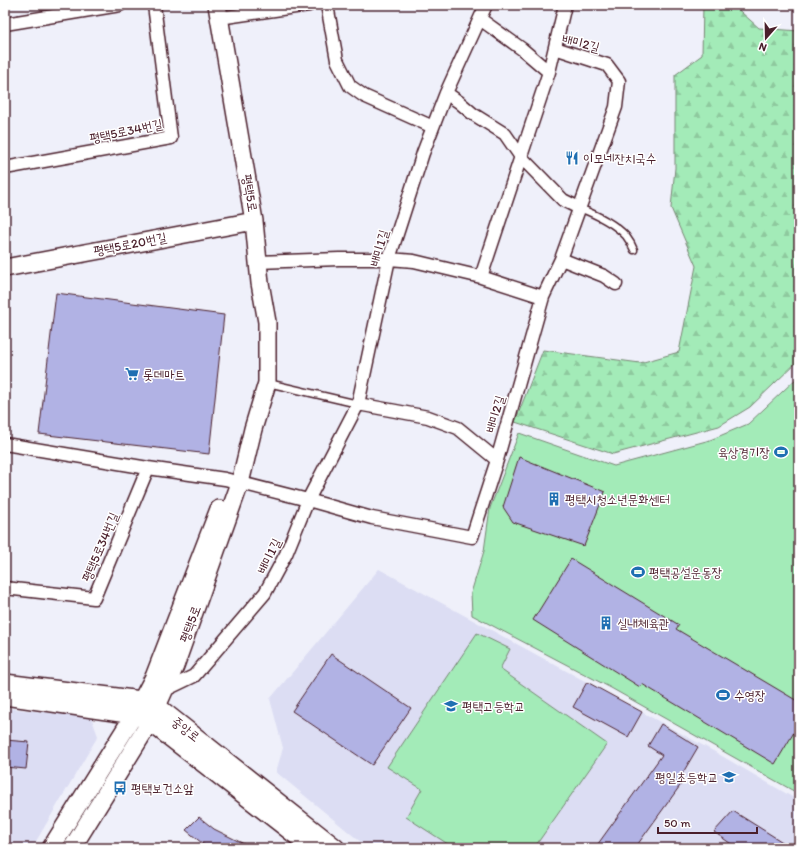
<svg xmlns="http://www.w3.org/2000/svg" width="804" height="853" font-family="Itim,'Poor Story',sans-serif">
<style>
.built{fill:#dcddf3}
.forest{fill:url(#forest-firs);stroke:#768572}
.garden{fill:#a3ebb8;stroke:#768572}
.building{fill:#b1b2e4;stroke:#4a1f2b}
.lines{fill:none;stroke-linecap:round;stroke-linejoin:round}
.lane-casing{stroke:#4a1f2b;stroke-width:9}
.street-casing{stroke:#4a1f2b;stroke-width:15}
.secondary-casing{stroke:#4a1f2b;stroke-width:20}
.lane{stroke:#fff;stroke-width:6}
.street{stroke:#fff;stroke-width:12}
.secondary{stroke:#fff;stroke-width:17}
.labels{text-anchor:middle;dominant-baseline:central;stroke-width:3;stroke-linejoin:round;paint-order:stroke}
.street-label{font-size:13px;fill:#4a1f2b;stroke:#fff}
.poi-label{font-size:13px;fill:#4a1f2b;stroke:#fff;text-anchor:start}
</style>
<defs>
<pattern id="forest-firs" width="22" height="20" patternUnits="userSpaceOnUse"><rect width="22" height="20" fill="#a3ebb8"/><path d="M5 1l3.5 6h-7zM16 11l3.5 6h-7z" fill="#8ec99e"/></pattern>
</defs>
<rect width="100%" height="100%" fill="#eff0fa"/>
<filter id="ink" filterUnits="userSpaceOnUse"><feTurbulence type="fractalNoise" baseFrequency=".025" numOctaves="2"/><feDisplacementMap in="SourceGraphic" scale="8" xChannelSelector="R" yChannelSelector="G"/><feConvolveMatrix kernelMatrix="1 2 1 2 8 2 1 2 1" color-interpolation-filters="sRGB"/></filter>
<g filter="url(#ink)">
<path class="built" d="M 379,569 L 715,752 L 799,801 L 799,848 L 368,848 L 276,772 L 283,748 L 270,699 Z
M 5,708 L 91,717 L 98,736 L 32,848 L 5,848 Z"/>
<path class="forest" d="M 703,5 L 733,5 L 759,28 L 799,31 L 799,360 L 750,407 L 719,426 L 613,454 L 515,422 L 543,350 L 640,363 L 679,352 L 696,266 L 671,208 L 675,168 L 675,75 L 702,55 Z"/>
<path class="garden" d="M 799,376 L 799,794 L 611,688 L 472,615 L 471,593 L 484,551 L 490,508 L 519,433 L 614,466 L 710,440 L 748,424 Z
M 477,633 L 510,649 L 500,669 L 607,744 L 534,848 L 454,848 L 406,817 L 422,789 L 387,767 Z"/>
<path class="building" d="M 56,293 L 224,315 L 209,454 L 39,434 Z
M 519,457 L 605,492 L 584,546 L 513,522 L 503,507 Z
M 571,559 L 679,625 L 676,629 L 799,702 L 799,724 L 775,764 L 642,684 L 640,687 L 533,620 Z
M 331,654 L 411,708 L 372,765 L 292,711 Z
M 587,682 L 642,712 L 628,737 L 573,707 Z
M 661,724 L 698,747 L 678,781 L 682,783 L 635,848 L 595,848 L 662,755 L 648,746 Z
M 5,740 L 29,742 L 26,769 L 5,767 Z
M 733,811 L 792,848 L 737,848 L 714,832 Z
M 199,817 L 214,829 L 252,848 L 208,848 L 186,830 Z"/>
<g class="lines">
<g class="lane-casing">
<path id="lane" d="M 579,208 C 595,214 614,223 626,236 C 629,240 632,245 634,250
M 268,383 L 358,404"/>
</g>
<g class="street-casing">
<path id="street" d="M 327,5 L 337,60 L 350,86 L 364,96 L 433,127
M 219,18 L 309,5
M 480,19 L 522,49 L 549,72
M 5,24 L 120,5
M 446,93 L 459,102 L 473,114 L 505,134 L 521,157 L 563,200 L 579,208
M 5,168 L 171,138 L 154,5
M 561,259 L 604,276 L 616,284
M 258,262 L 339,259 L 389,259 L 414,261 L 481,277 L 543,297
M 481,277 L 549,72 L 565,5
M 358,404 L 428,417 L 458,428 L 497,460
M 5,444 L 148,468 L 225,479 L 308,500 L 372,518 L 472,537 L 497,460 L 543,297 L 561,259 L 616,107 L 619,81 L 607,65 L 555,48
M 5,588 L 94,598 L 148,468
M 165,690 L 194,676 L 265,593 L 286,554 L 308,500 L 358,404 L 389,259 L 423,153 L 446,93 L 486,5"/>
</g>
<g class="secondary-casing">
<path id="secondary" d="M 5,268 L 254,221
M 5,683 L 141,700 L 157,706 L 336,848
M 5,696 L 134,715 L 150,722 L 312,848
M 51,848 L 134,715 L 154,677 L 219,509
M 72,848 L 150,722 L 175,666 L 240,483 L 253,429 L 267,383 L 267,322 L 260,283 L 254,221 L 217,5"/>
</g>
<use href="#lane" class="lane"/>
<use href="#street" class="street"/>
<use href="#secondary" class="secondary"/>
</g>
</g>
<defs>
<g id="restaurant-bare" transform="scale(1.08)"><path d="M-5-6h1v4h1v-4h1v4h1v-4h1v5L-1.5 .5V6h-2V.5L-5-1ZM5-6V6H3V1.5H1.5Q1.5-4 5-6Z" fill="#1f6fb2" stroke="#fff" stroke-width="2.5" paint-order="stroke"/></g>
<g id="supermarket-bare" transform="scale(1.08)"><path d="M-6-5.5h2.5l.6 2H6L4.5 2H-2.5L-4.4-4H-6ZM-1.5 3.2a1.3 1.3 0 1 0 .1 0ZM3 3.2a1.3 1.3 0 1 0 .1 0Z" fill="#1f6fb2" stroke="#fff" stroke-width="2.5" paint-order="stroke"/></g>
<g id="stadium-bare" transform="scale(1.08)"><path d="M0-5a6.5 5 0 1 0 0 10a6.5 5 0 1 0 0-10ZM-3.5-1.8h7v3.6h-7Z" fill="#1f6fb2" stroke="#fff" stroke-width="2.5" paint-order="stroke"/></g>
<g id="building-bare" transform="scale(1.08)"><path d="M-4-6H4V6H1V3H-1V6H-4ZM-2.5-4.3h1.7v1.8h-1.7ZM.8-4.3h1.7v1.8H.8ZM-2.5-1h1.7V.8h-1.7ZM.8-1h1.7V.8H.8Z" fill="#1f6fb2" stroke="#fff" stroke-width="2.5" paint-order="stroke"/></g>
<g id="school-bare" transform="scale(1.08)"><path d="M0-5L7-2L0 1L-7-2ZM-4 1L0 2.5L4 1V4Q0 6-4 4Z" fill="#1f6fb2" stroke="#fff" stroke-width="2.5" paint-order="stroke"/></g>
<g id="bus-bare" transform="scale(1.08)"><path d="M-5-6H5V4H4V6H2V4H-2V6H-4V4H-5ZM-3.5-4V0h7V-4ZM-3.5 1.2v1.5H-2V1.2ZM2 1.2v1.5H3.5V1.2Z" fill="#1f6fb2" stroke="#fff" stroke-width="2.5" paint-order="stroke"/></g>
</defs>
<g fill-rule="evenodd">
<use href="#restaurant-bare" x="572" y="158"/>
<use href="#supermarket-bare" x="132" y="374"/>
<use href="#stadium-bare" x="781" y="452"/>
<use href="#building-bare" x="554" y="499"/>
<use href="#stadium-bare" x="638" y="572"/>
<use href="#building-bare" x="606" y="623"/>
<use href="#stadium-bare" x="723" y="695"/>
<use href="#school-bare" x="451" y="706"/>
<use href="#school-bare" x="729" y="777"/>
<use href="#bus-bare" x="120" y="788"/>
</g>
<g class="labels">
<g class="street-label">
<text transform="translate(581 43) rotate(14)">배미2길</text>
<text transform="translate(126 131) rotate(-12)">평택5로34번길</text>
<text transform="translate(250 193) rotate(80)">평택5로</text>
<text transform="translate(130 244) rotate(-11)">평택5로20번길</text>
<text transform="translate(379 248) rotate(-74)">배미1길</text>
<text transform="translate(495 414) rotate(-74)">배미2길</text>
<text transform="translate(100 547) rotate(-67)">평택5로34번길</text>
<text transform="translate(269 556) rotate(-64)">배미1길</text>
<text transform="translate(190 624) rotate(-70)">평택5로</text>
<text transform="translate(186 729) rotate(38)">중앙로</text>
</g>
<g class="poi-label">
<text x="583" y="158">이모네잔치국수</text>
<text x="143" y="374">롯데마트</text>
<text x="770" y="452" text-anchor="end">육상경기장</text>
<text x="565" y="499">평택시청소년문화센터</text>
<text x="649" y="572">평택공설운동장</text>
<text x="617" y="623">실내체육관</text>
<text x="734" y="695">수영장</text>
<text x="462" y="706">평택고등학교</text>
<text x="718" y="777" text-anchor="end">평일초등학교</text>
<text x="131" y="788">평택보건소앞</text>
</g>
</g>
<rect width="804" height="853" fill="none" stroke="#fff" stroke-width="20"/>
<rect x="10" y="10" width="784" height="833" fill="none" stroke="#4a1f2b" stroke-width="1.5" filter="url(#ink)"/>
<g transform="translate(766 38) rotate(200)" stroke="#ffffff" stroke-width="3" paint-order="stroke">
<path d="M0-3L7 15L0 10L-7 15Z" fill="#4a1f2b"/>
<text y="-6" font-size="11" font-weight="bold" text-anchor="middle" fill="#4a1f2b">N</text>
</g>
<path d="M658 827v6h99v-6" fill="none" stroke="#4a1f2b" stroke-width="2"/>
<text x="664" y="827" font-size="12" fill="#4a1f2b" stroke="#ffffff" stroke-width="3" paint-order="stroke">50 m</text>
</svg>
